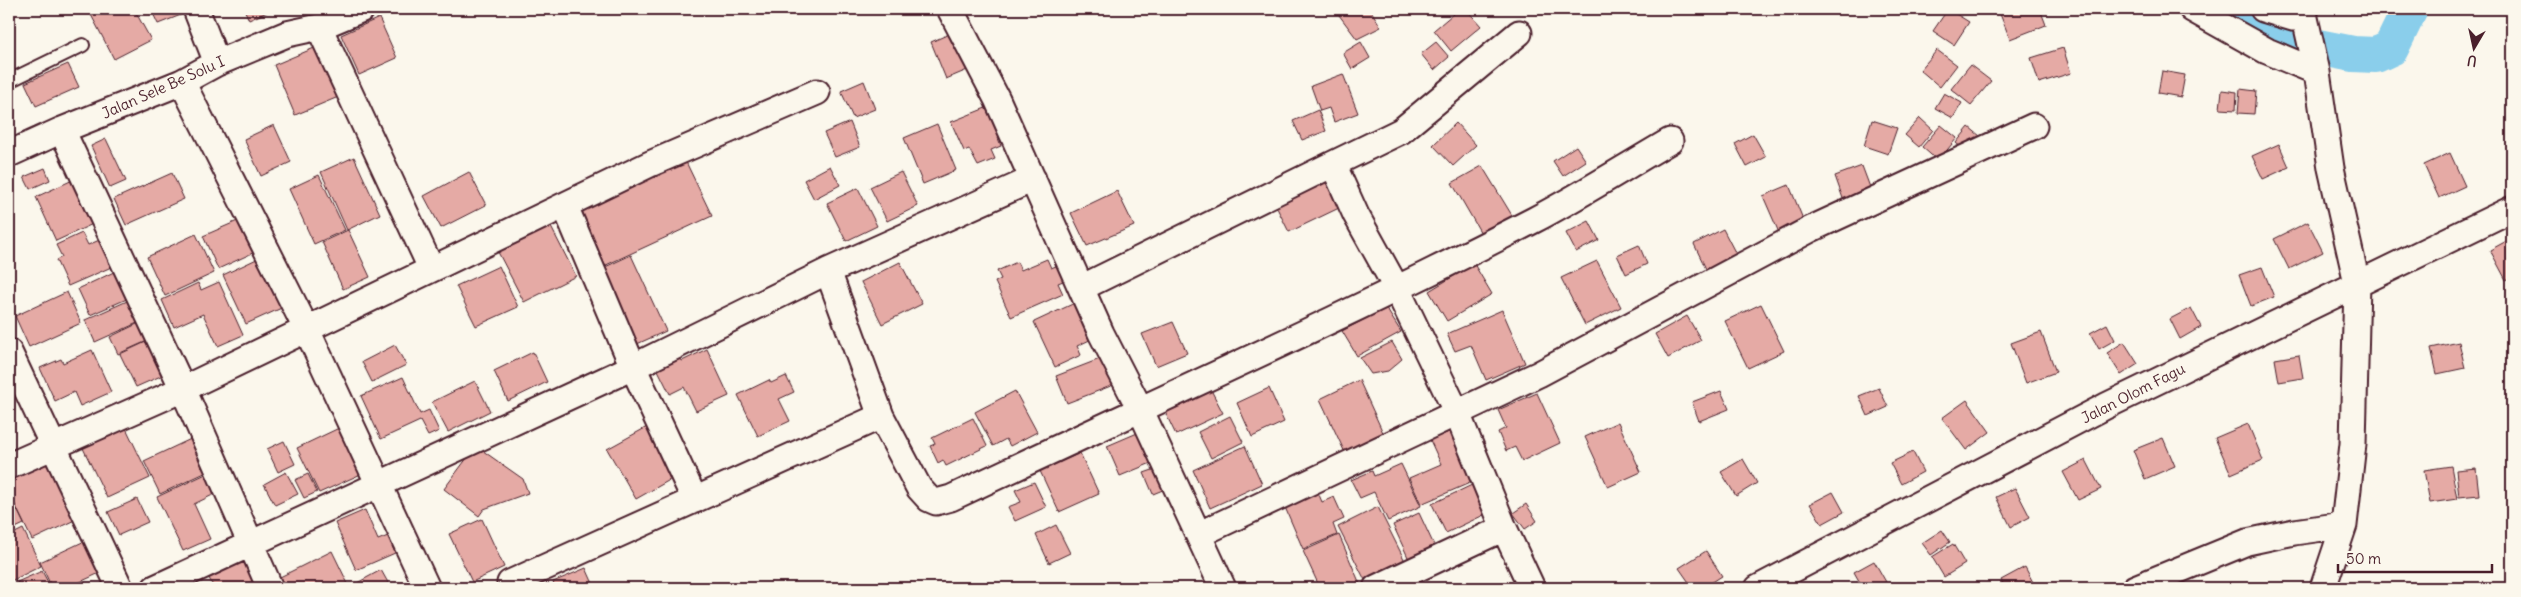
<svg xmlns="http://www.w3.org/2000/svg" width="2521" height="597" font-family="Delius,sans-serif">
<style>
.lines{fill:none;stroke-linecap:round;stroke-linejoin:round}
.river{stroke:#8aceeb;stroke-width:36}
.building{fill:#e5aaa5;stroke:#4a1f2b}
.service-casing{stroke:#4a1f2b;stroke-width:16}
.minor-casing{stroke:#4a1f2b;stroke-width:29}
.service{stroke:#fbf7ec;stroke-width:12}
.minor{stroke:#fbf7ec;stroke-width:25}
.labels{text-anchor:middle;dominant-baseline:central;stroke-width:4;stroke-linejoin:round;paint-order:stroke}
.street-label{font-size:15px;fill:#4a1f2b;stroke:#fbf7ec}
</style>
<rect width="100%" height="100%" fill="#fbf7ec"/>
<filter id="ink" filterUnits="userSpaceOnUse"><feTurbulence type="fractalNoise" baseFrequency=".02" numOctaves="2"/><feDisplacementMap in="SourceGraphic" scale="10" xChannelSelector="R" yChannelSelector="G"/><feConvolveMatrix kernelMatrix="1 2 1 2 8 2 1 2 1" color-interpolation-filters="sRGB"/></filter>
<g filter="url(#ink)">
<g class="lines">
<path class="river" d="M 2208,9 L 2287,41 L 2353,54 L 2376,55 L 2391,48 L 2410,9"/>
</g>
<path class="building" d="M 88,9 L 134,9 L 151,40 L 114,59 Z
M 151,9 L 184,9 L 186,13 L 158,24 Z
M 244,9 L 266,9 L 267,12 L 249,20 Z
M 1348,9 L 1370,9 L 1381,27 L 1357,39 L 1339,15 Z
M 1459,9 L 1466,9 L 1481,26 L 1451,51 L 1434,30 Z
M 1948,9 L 1969,22 L 1954,45 L 1933,31 Z
M 1998,9 L 2040,9 L 2046,25 L 2010,39 Z
M 379,18 L 397,58 L 359,75 L 341,35 Z
M 956,31 L 972,68 L 946,79 L 931,42 Z
M 1361,42 L 1370,58 L 1352,69 L 1343,53 Z
M 1436,42 L 1449,57 L 1434,70 L 1421,54 Z
M 326,43 L 348,93 L 295,115 L 274,65 Z
M 2063,48 L 2071,73 L 2039,83 L 2031,58 Z
M 1937,50 L 1957,65 L 1940,87 L 1920,70 Z
M 68,64 L 79,87 L 36,106 L 25,83 Z
M 1970,65 L 1991,81 L 1971,105 L 1951,89 Z
M 2162,71 L 2185,75 L 2181,97 L 2158,93 Z
M 1343,74 L 1358,113 L 1334,122 L 1329,108 L 1320,111 L 1311,86 Z
M 864,81 L 875,109 L 853,118 L 841,91 Z
M 2240,89 L 2256,91 L 2254,114 L 2238,113 Z
M 2222,90 L 2237,92 L 2236,110 L 2220,109 Z
M 1944,93 L 1962,103 L 1953,118 L 1935,108 Z
M 993,105 L 1006,134 L 998,138 L 1001,146 L 991,150 L 995,159 L 978,166 L 969,149 L 964,151 L 951,122 Z
M 1318,110 L 1326,131 L 1302,140 L 1293,121 Z
M 1920,118 L 1933,130 L 1919,147 L 1905,135 Z
M 1872,120 L 1897,128 L 1888,154 L 1864,146 Z
M 850,122 L 860,147 L 835,157 L 824,133 Z
M 1456,123 L 1476,145 L 1453,166 L 1433,145 Z
M 937,124 L 956,170 L 923,184 L 904,138 Z
M 274,125 L 291,162 L 261,176 L 244,139 Z
M 1941,125 L 1957,138 L 1938,161 L 1922,147 Z
M 1969,127 L 1980,136 L 1967,152 L 1956,143 Z
M 1753,134 L 1766,157 L 1747,167 L 1735,144 Z
M 106,139 L 126,181 L 110,188 L 91,146 Z
M 2279,144 L 2289,167 L 2263,179 L 2252,156 Z
M 1576,146 L 1586,161 L 1563,176 L 1553,161 Z
M 2450,153 L 2465,186 L 2439,198 L 2424,165 Z
M 354,157 L 380,214 L 347,230 L 321,172 Z
M 686,162 L 712,216 L 604,266 L 578,212 Z
M 830,166 L 840,185 L 814,199 L 804,180 Z
M 1482,166 L 1513,217 L 1482,235 L 1452,183 Z
M 1862,166 L 1874,198 L 1846,207 L 1835,176 Z
M 45,168 L 50,180 L 30,189 L 24,177 Z
M 469,172 L 486,205 L 441,228 L 424,196 Z
M 901,172 L 918,206 L 887,221 L 870,187 Z
M 172,173 L 184,199 L 126,225 L 114,199 Z
M 319,175 L 345,230 L 314,244 L 289,189 Z
M 1324,177 L 1339,208 L 1289,232 L 1274,202 Z
M 77,178 L 97,222 L 56,241 L 36,197 Z
M 1789,185 L 1805,224 L 1780,235 L 1763,196 Z
M 858,188 L 877,226 L 846,241 L 827,203 Z
M 1117,191 L 1134,226 L 1087,246 L 1071,213 Z
M 242,219 L 257,251 L 218,269 L 203,236 Z
M 1589,221 L 1599,240 L 1576,252 L 1566,233 Z
M 2308,222 L 2323,252 L 2289,269 L 2274,239 Z
M 550,225 L 576,276 L 524,302 L 498,252 Z
M 1723,229 L 1737,256 L 1707,271 L 1694,244 Z
M 348,230 L 370,277 L 343,289 L 322,242 Z
M 82,233 L 88,245 L 104,238 L 116,265 L 68,286 L 56,260 L 62,257 L 56,245 Z
M 196,234 L 214,273 L 165,296 L 147,257 Z
M 2512,238 L 2512,277 L 2506,280 L 2490,250 Z
M 1639,245 L 1647,264 L 1626,274 L 1617,255 Z
M 631,255 L 666,331 L 637,344 L 601,269 Z
M 263,256 L 286,306 L 246,324 L 223,275 Z
M 1047,259 L 1051,268 L 1061,264 L 1068,279 L 1058,283 L 1063,294 L 1011,317 L 995,282 L 1001,279 L 997,271 L 1017,262 L 1021,270 Z
M 1597,261 L 1621,307 L 1585,325 L 1561,278 Z
M 900,262 L 922,304 L 882,324 L 861,282 Z
M 1474,264 L 1492,294 L 1447,321 L 1429,291 Z
M 499,266 L 518,307 L 476,326 L 456,286 Z
M 2262,267 L 2274,297 L 2251,306 L 2239,275 Z
M 116,271 L 129,298 L 90,315 L 78,289 Z
M 219,282 L 243,335 L 218,346 L 203,314 L 174,327 L 162,300 L 198,283 L 201,290 Z
M 67,292 L 81,323 L 29,347 L 15,316 Z
M 134,298 L 144,320 L 95,342 L 85,320 Z
M 1079,301 L 1096,337 L 1077,346 L 1081,355 L 1055,367 L 1034,322 Z
M 1761,304 L 1784,351 L 1748,368 L 1725,321 Z
M 1386,308 L 1401,332 L 1357,356 L 1342,331 Z
M 2191,308 L 2201,327 L 2180,339 L 2170,319 Z
M 1502,310 L 1525,363 L 1486,380 L 1471,345 L 1455,351 L 1447,334 Z
M 1687,316 L 1701,340 L 1668,358 L 1655,334 Z
M 1173,322 L 1187,353 L 1156,366 L 1142,334 Z
M 139,323 L 147,341 L 118,354 L 110,337 Z
M 2107,324 L 2115,340 L 2099,349 L 2090,333 Z
M 2041,332 L 2056,372 L 2026,383 L 2011,343 Z
M 148,341 L 163,375 L 136,387 L 120,354 Z
M 1392,342 L 1402,359 L 1388,371 L 1371,374 L 1360,358 Z
M 2124,342 L 2138,364 L 2121,375 L 2107,353 Z
M 2459,342 L 2465,368 L 2437,374 L 2431,348 Z
M 395,345 L 406,365 L 372,382 L 362,362 Z
M 707,349 L 729,396 L 696,411 L 684,387 L 670,394 L 655,364 L 679,353 L 682,361 Z
M 92,350 L 111,392 L 80,406 L 74,392 L 55,401 L 40,368 L 61,359 L 63,363 Z
M 533,352 L 547,382 L 508,401 L 494,371 Z
M 2299,355 L 2303,378 L 2279,382 L 2275,359 Z
M 1105,357 L 1116,384 L 1067,403 L 1056,376 Z
M 786,376 L 794,392 L 779,399 L 790,421 L 758,436 L 738,395 L 769,380 L 771,383 Z
M 403,377 L 420,414 L 429,410 L 439,431 L 428,436 L 420,421 L 381,439 L 361,396 Z
M 1359,380 L 1385,437 L 1347,457 L 1320,399 Z
M 475,381 L 490,411 L 448,432 L 432,402 Z
M 1269,388 L 1284,422 L 1252,437 L 1237,403 Z
M 1879,388 L 1888,407 L 1868,416 L 1859,396 Z
M 1211,390 L 1223,413 L 1176,435 L 1165,412 Z
M 1015,391 L 1037,432 L 1010,446 L 1006,439 L 993,446 L 975,412 Z
M 1721,391 L 1729,409 L 1699,421 L 1692,402 Z
M 1537,393 L 1560,443 L 1522,461 L 1515,447 L 1506,451 L 1498,432 L 1506,428 L 1498,410 Z
M 1967,400 L 1990,432 L 1966,450 L 1942,418 Z
M 1230,416 L 1243,442 L 1211,458 L 1198,432 Z
M 973,418 L 987,446 L 946,466 L 943,460 L 938,463 L 930,446 L 935,444 L 932,438 Z
M 1618,422 L 1641,472 L 1608,487 L 1585,437 Z
M 2248,424 L 2263,460 L 2231,474 L 2215,438 Z
M 125,426 L 150,478 L 107,498 L 82,446 Z
M 647,427 L 675,477 L 636,499 L 607,449 Z
M 339,428 L 361,474 L 319,493 L 297,448 Z
M 1456,429 L 1468,457 L 1462,460 L 1472,482 L 1421,504 L 1409,478 L 1441,464 L 1430,440 Z
M 1142,431 L 1156,461 L 1120,476 L 1107,446 Z
M 195,437 L 211,470 L 160,494 L 144,461 Z
M 2163,438 L 2175,466 L 2145,479 L 2133,450 Z
M 284,441 L 295,464 L 278,472 L 267,449 Z
M 476,446 L 523,479 L 528,493 L 484,509 L 479,516 L 444,489 Z
M 1245,446 L 1262,484 L 1210,508 L 1193,470 Z
M 1913,452 L 1923,472 L 1901,484 L 1890,463 Z
M 1080,453 L 1099,494 L 1059,512 L 1040,471 Z
M 1743,459 L 1757,483 L 1736,496 L 1721,472 Z
M 2086,460 L 2101,489 L 2078,500 L 2063,472 Z
M 52,461 L 79,518 L 32,540 L 9,492 L 9,481 Z
M 1401,464 L 1421,506 L 1388,521 L 1374,492 L 1360,498 L 1351,480 L 1372,471 L 1374,476 Z
M 2451,466 L 2457,499 L 2430,503 L 2424,470 Z
M 1161,467 L 1170,487 L 1153,494 L 1144,473 Z
M 2476,468 L 2479,495 L 2459,497 L 2456,470 Z
M 210,472 L 219,492 L 194,504 L 210,539 L 183,551 L 157,497 Z
M 286,472 L 298,494 L 275,505 L 264,484 Z
M 308,474 L 317,492 L 304,498 L 295,480 Z
M 1034,482 L 1046,507 L 1015,521 L 1008,507 L 1021,502 L 1015,490 Z
M 1474,484 L 1488,513 L 1446,533 L 1432,504 Z
M 2015,488 L 2030,517 L 2011,527 L 1996,497 Z
M 1317,490 L 1322,502 L 1334,497 L 1344,519 L 1333,524 L 1337,535 L 1303,549 L 1284,505 Z
M 1833,492 L 1844,512 L 1822,524 L 1810,504 Z
M 9,493 L 24,524 L 9,531 Z
M 137,499 L 148,522 L 119,535 L 108,512 Z
M 1526,504 L 1537,521 L 1525,529 L 1513,513 Z
M 1378,507 L 1409,569 L 1369,588 L 1338,527 Z
M 365,510 L 378,540 L 388,536 L 395,553 L 356,570 L 335,523 Z
M 1419,513 L 1439,556 L 1413,568 L 1393,525 Z
M 482,519 L 504,567 L 472,582 L 449,534 Z
M 1056,525 L 1070,553 L 1049,563 L 1036,535 Z
M 23,529 L 41,566 L 9,582 L 9,536 Z
M 1942,530 L 1950,542 L 1931,555 L 1922,543 Z
M 1339,535 L 1360,584 L 1351,588 L 1320,588 L 1303,551 Z
M 89,539 L 104,571 L 67,588 L 52,588 L 40,562 Z
M 1953,544 L 1965,564 L 1944,577 L 1932,557 Z
M 332,551 L 350,588 L 283,588 L 278,578 Z
M 1706,551 L 1722,576 L 1703,588 L 1693,588 L 1679,568 Z
M 253,555 L 264,576 L 238,588 L 214,588 L 208,576 Z
M 1874,561 L 1886,582 L 1876,588 L 1863,588 L 1854,572 Z
M 2025,567 L 2036,588 L 2005,588 L 2001,580 Z
M 586,568 L 595,588 L 555,588 L 553,582 Z
M 381,570 L 391,588 L 361,588 L 357,583 Z
M 42,571 L 51,588 L 20,588 L 17,582 Z"/>
<g class="lines">
<g class="service-casing">
<path id="service" d="M 9,81 L 83,45"/>
</g>
<g class="minor-casing">
<path id="minor" d="M 196,9 L 217,63
M 950,9 L 997,99 L 1101,333 L 1141,411 L 1223,588
M 2192,9 L 2267,51 L 2317,72
M 2263,9 L 2293,18 L 2305,16
M 2303,9 L 2317,72 L 2331,168 L 2357,283 L 2353,444 L 2344,525 L 2323,588
M 319,27 L 431,268
M 1519,33 L 1401,131 L 1333,164 L 1356,215 L 1397,289 L 1457,413 L 1504,528 L 1532,588
M 182,82 L 307,330 L 427,588
M 62,130 L 183,389 L 270,588
M 9,154 L 62,130 L 182,82 L 217,63 L 287,34 L 319,27 L 362,9
M 565,206 L 633,367 L 695,500
M 828,271 L 881,416 L 919,488 L 929,499 L 936,502 L 951,498 C 1145,406 1342,319 1534,220 C 1580,196 1625,167 1670,141
M 1081,288 L 1333,164
M 9,352 L 120,588
M 9,466 L 183,389 L 650,164 L 817,92
M 1200,534 L 1539,374 L 1811,229 L 2034,126
M 510,583 L 881,416
M 155,588 L 633,367 L 828,271 L 1033,179
M 1376,588 L 1504,528
M 1758,588 L 2106,406 L 2512,209
M 2135,588 L 2247,542 L 2294,532 L 2344,525"/>
</g>
<use href="#service" class="service"/>
<use href="#minor" class="minor"/>
</g>
</g>
<g class="labels">
<g class="street-label">
<text transform="translate(163 87) rotate(-24)">Jalan Sele Be Solu I</text>
<text transform="translate(2133 393) rotate(-27)">Jalan Olom Fagu</text>
</g>
</g>
<rect width="2521" height="597" fill="none" stroke="#fbf7ec" stroke-width="30"/>
<rect x="15" y="15" width="2491" height="567" fill="none" stroke="#4a1f2b" stroke-width="2" filter="url(#ink)"/>
<g transform="translate(2474 48) rotate(189)" stroke="#fbf7ec" stroke-width="4" paint-order="stroke">
<path d="M0-4L9 19L0 12L-9 19Z" fill="#4a1f2b"/>
<text y="-8" font-size="14" font-weight="bold" text-anchor="middle" fill="#4a1f2b">U</text>
</g>
<path d="M2338 564v8h154v-8" fill="none" stroke="#4a1f2b" stroke-width="2.5"/>
<text x="2346" y="564" font-size="15" fill="#4a1f2b" stroke="#fbf7ec" stroke-width="4" paint-order="stroke">50 m</text>
</svg>
